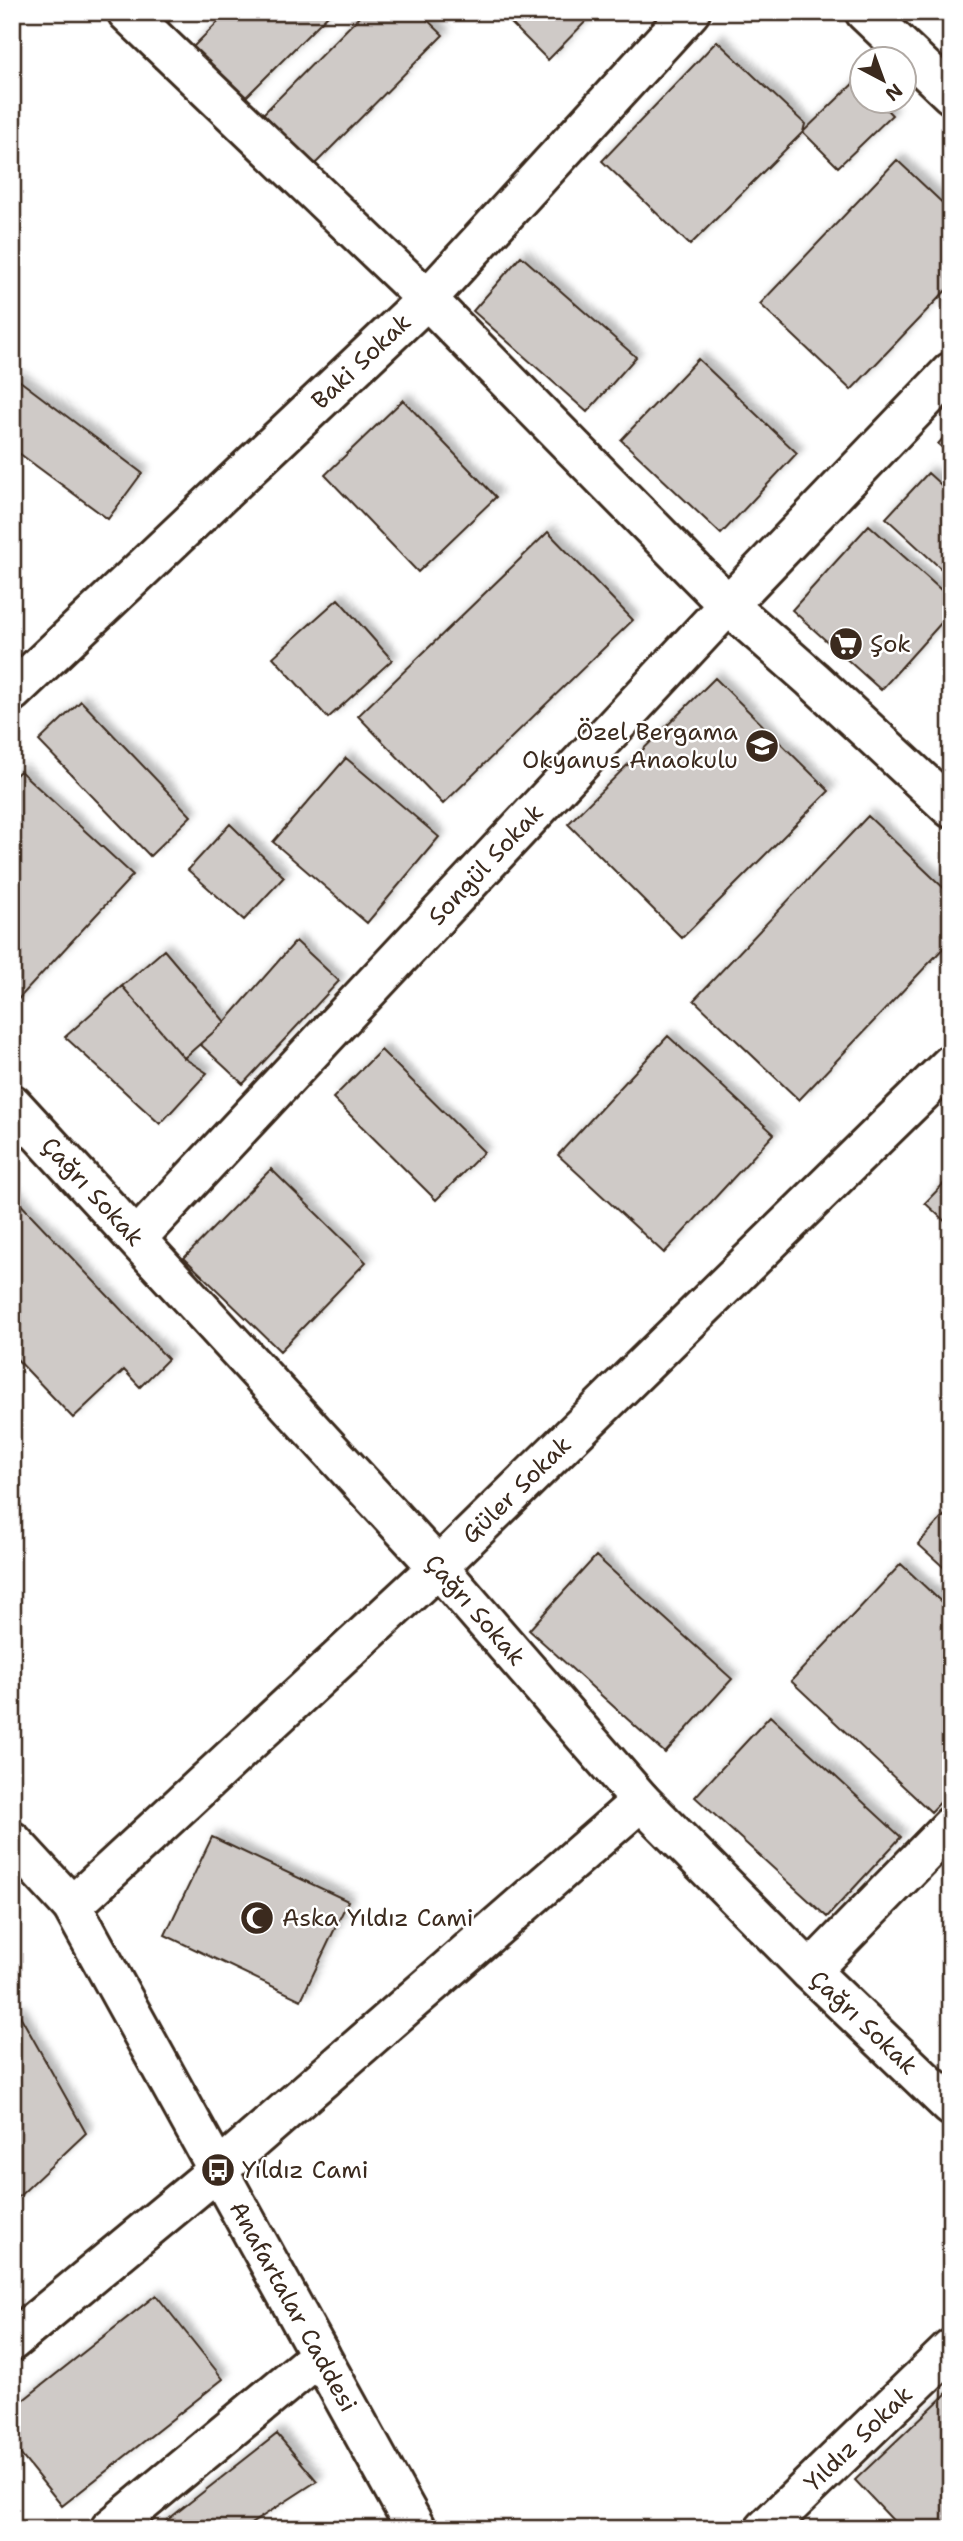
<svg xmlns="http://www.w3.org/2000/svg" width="963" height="2541" font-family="'Shantell Sans',sans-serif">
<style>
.building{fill:#cfcac7;stroke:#3b2a1e;stroke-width:2;filter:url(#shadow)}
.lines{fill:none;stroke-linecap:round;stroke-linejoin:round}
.minor-casing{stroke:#3b2a1e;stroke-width:44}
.tertiary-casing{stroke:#3b2a1e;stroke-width:44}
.minor{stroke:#fff;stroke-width:38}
.tertiary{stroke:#fff;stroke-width:38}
.labels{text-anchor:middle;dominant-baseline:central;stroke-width:5;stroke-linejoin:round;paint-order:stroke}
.street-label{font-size:24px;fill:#3b2a1e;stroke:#fff}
.poi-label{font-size:24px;fill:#3b2a1e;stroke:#fff;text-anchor:start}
</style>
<defs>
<filter id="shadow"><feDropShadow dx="6" dy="-6" stdDeviation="3.5" flood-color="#0004"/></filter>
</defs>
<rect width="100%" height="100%" fill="#fff"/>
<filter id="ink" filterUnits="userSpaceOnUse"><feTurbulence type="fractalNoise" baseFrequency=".0143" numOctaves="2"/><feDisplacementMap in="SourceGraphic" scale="14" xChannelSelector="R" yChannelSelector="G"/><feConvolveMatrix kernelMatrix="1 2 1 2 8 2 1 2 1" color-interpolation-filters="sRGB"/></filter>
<g filter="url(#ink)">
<path class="building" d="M 138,12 L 179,12 L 157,33 Z
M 228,12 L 331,12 L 243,100 L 192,48 Z
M 364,12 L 419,12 L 443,35 L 314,165 L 263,114 Z
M 500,12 L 595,12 L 548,60 Z
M 717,41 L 805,124 L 803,132 L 690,245 L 602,161 Z
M 858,79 L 862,83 L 862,102 L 879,102 L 892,115 L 838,167 L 803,132 Z
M 897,160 L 951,211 L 951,285 L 851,390 L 760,304 Z
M 521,256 L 636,357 L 587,412 L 473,311 Z
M 698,359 L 797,453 L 721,534 L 621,440 Z
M 16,378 L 142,473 L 108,519 L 12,448 L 12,383 Z
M 403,400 L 496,497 L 418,572 L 325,475 Z
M 951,429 L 951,456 L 938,444 Z
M 928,473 L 951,494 L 951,578 L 886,518 Z
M 869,525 L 951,599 L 951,612 L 881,690 L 792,610 Z
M 548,532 L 633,620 L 443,804 L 358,716 Z
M 338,599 L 392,660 L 328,718 L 273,657 Z
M 715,678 L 829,791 L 682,938 L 568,824 Z
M 81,701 L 191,816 L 150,856 L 39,741 Z
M 346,758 L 439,837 L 367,923 L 273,842 Z
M 20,771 L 133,875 L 12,1006 L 12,779 Z
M 868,816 L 951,895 L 951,940 L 799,1100 L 694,1000 Z
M 230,824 L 284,877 L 244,920 L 188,870 Z
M 296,941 L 339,981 L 243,1084 L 200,1044 L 225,1022 Z
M 164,950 L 225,1022 L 184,1058 L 122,986 Z
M 122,986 L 184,1058 L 207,1073 L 160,1124 L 65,1037 Z
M 668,1036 L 774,1134 L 664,1253 L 558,1155 Z
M 381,1050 L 484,1152 L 436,1200 L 333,1098 Z
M 271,1169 L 366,1262 L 280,1351 L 184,1258 Z
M 951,1176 L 951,1227 L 925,1203 Z
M 12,1195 L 168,1359 L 140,1387 L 124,1370 L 73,1418 L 12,1354 Z
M 951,1508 L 951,1574 L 918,1544 Z
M 596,1556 L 732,1679 L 665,1753 L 529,1630 Z
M 901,1564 L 951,1611 L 951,1791 L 931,1812 L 791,1681 Z
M 770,1716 L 901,1837 L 827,1917 L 695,1797 Z
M 212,1837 L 348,1901 L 301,2000 L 165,1935 Z
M 18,2012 L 86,2133 L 12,2203 L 12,2016 Z
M 156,2295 L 223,2379 L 62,2506 L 12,2444 L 12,2409 Z
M 947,2393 L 951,2397 L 951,2529 L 901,2529 L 855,2480 Z
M 277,2434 L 317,2481 L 243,2529 L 156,2529 Z"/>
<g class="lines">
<g class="minor-casing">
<g id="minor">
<path d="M 127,12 L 427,299 L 728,605 L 812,679 L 951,808"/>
<path id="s1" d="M 12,692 L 427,299 L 690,12"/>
<path id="s2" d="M 12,1104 L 438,1567 L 641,1801 L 810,1971 L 951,2106"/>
<path id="s3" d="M 137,1238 L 728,605 L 951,372"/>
<path id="s4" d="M 72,1906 L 438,1567 L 951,1064"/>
<path d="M 810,1971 L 951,1826"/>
<path d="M 218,2170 L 641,1801"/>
<path d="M 110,2529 L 320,2355"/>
<path id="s5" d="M 765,2529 L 951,2349"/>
</g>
</g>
<g class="tertiary-casing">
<g id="tertiary">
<path d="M 865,12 L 951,94"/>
<path id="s6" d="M 12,1841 L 72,1906 L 416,2529"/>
<path d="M 12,2341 L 218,2170"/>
</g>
</g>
<use href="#minor" class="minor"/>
<use href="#tertiary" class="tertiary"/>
</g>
</g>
<defs>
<g id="supermarket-disc" transform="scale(1.75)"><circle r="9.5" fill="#3b2a1e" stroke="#fff"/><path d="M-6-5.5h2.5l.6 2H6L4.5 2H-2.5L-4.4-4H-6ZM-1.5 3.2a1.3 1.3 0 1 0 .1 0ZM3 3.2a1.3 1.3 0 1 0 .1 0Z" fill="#fff"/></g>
<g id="school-disc" transform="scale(1.75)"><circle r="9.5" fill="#3b2a1e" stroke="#fff"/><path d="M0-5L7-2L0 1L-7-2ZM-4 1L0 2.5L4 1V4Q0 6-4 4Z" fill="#fff"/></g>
<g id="mosque-disc" transform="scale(1.75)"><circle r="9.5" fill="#3b2a1e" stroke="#fff"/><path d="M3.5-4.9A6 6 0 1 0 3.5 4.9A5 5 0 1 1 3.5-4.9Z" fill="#fff"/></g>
<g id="bus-disc" transform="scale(1.75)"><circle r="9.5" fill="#3b2a1e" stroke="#fff"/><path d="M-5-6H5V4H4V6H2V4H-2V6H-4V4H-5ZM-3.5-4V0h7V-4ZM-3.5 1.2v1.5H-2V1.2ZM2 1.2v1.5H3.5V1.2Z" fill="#fff"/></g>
</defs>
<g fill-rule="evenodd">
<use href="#supermarket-disc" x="846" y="644"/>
<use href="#school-disc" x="762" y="746"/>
<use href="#mosque-disc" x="257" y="1918"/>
<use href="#bus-disc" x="218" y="2170"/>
</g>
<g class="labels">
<g class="street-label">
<text stroke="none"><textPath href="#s1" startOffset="481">Baki Sokak</textPath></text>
<text stroke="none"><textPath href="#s3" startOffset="511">Songül Sokak</textPath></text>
<text stroke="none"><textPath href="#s2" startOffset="119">Çağrı Sokak</textPath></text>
<text stroke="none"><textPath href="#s4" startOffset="609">Güler Sokak</textPath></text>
<text stroke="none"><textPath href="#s2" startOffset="686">Çağrı Sokak</textPath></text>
<text stroke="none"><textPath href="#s2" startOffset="1253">Çağrı Sokak</textPath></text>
<text stroke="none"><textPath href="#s6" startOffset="546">Anafartalar Caddesi</textPath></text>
<text stroke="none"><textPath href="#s5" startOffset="130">Yıldız Sokak</textPath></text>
</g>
<g class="poi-label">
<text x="870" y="644">Şok</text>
<text x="738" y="732" text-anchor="end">Özel Bergama<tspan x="738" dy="28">Okyanus Anaokulu</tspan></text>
<text x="282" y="1918">Aska Yıldız Cami</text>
<text x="242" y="2170">Yıldız Cami</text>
</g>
</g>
<rect width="963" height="2541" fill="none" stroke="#fff" stroke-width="42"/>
<rect x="21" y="21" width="921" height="2499" fill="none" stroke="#3b2a1e" stroke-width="2.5" filter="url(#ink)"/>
<g transform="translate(883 80) rotate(139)"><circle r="33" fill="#ffffff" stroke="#b1aaa5" stroke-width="2"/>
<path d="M0-5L12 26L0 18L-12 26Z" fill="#3b2a1e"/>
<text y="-10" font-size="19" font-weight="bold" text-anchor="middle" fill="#3b2a1e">N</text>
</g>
</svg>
